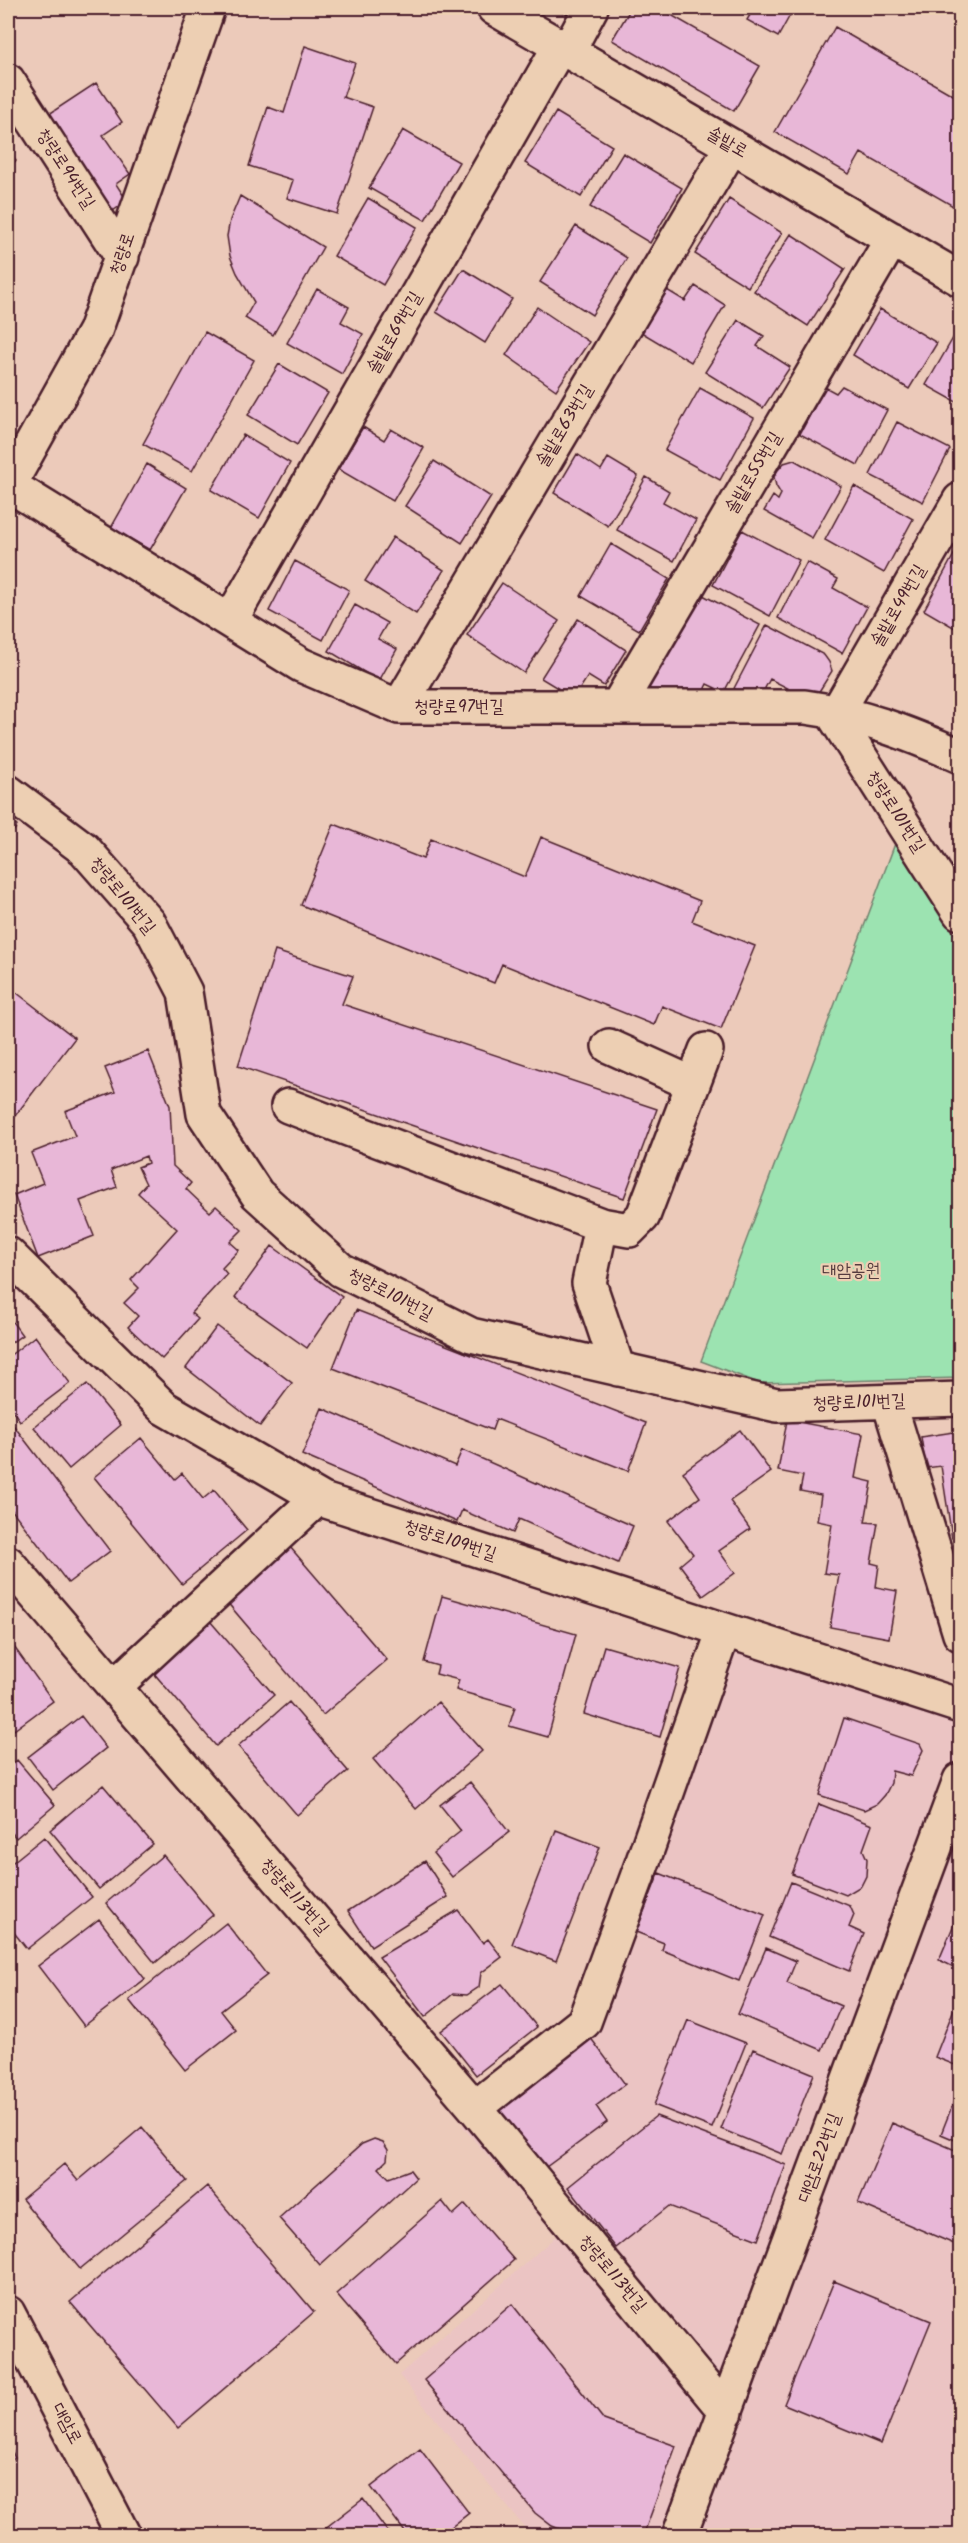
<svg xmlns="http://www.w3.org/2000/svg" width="968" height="2543" font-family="Kalam,'Poor Story',sans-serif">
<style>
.built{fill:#ebc4c3}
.green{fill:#9ce3b1;stroke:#73816e;stroke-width:1.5}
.building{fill:#e8b7d7;stroke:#4a1f2b;stroke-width:1.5}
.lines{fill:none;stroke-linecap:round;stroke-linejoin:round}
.minor-casing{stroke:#4a1f2b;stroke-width:38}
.minor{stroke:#edcfb3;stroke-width:33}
.labels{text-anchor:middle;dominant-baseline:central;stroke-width:4.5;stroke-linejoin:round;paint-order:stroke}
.street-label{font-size:18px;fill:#4a1f2b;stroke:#edcfb3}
.park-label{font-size:18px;fill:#563c3f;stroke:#edcfb3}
</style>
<rect width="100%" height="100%" fill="#eccaba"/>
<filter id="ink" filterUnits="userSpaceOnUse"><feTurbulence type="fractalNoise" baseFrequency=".0167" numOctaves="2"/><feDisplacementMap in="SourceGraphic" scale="12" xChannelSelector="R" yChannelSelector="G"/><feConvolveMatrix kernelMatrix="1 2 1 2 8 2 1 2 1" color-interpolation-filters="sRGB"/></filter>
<g filter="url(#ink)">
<path class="built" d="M 725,1632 L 960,1708 L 960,2535 L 531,2535 L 399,2375 L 556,2236 L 462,2126 L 587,2024 Z"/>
<path class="green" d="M 896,841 L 960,943 L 960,1378 L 759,1383 L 701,1361 Z"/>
<path class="building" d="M 554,8 L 569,8 L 566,14 Z
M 631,8 L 659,8 L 760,66 L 734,111 L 612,40 Z
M 754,8 L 794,8 L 778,37 L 747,20 Z
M 835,27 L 960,99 L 960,210 L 861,153 L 849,174 L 775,132 Z
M 305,46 L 355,63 L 343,97 L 373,107 L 337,214 L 287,198 L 293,180 L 249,166 L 268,107 L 284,113 Z
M 96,83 L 122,122 L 103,135 L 130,174 L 116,184 L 127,201 L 107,215 L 43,118 Z
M 556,112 L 612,146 L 581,197 L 525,163 Z
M 403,130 L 459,162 L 425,220 L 369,188 Z
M 8,147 L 16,161 L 8,166 Z
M 623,153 L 682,188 L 650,243 L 590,207 Z
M 240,196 L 323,247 L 273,335 L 245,318 L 254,302 L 237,273 L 230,256 L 227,236 L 230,220 Z
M 368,198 L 417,227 L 383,285 L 334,256 Z
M 729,199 L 782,233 L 748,287 L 695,254 Z
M 576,226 L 627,258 L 592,315 L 540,282 Z
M 791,234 L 845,269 L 808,326 L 754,291 Z
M 463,269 L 512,299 L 485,343 L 436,312 Z
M 695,286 L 725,305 L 691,362 L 641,332 L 667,290 L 685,301 Z
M 317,289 L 349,307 L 341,322 L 363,334 L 342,374 L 287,343 Z
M 537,307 L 589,342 L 556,390 L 506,355 Z
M 880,309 L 937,343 L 909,389 L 853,355 Z
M 738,320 L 764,336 L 757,346 L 790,367 L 763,408 L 705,372 Z
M 960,326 L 960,404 L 926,385 Z
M 205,332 L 254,360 L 192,471 L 143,444 Z
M 279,364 L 328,393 L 297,445 L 248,415 Z
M 842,386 L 887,410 L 858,465 L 800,434 L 825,387 L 836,393 Z
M 700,388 L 754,418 L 720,480 L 665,450 Z
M 897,422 L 950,449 L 923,502 L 870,475 Z
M 363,427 L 384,440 L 391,429 L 424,448 L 393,501 L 338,469 Z
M 243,435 L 290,463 L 259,518 L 211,490 Z
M 577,454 L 601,470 L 608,458 L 638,476 L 608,526 L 554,493 Z
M 794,460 L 841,486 L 812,538 L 764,511 L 773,496 L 778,500 L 781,494 L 776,486 L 774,477 L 778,470 L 784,463 Z
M 434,461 L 491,497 L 462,543 L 405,506 Z
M 147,464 L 186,488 L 150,550 L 111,528 Z
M 646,477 L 669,491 L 663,502 L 696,520 L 674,561 L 617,530 Z
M 854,486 L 913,519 L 884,573 L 825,540 Z
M 742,530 L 799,560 L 770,616 L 713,585 Z
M 393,537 L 444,570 L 416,614 L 365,581 Z
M 611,544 L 669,579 L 639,630 L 581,596 Z
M 957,549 L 960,551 L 960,631 L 924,610 Z
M 295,561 L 349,590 L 323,640 L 269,611 Z
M 807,562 L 838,579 L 833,588 L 867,607 L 842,653 L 778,618 Z
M 502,583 L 559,621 L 524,673 L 467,635 Z
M 699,593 L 760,625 L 724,692 L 707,684 L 702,694 L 647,691 Z
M 355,605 L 387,623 L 378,639 L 397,649 L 379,681 L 329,651 Z
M 578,619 L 626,650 L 604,686 L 588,676 L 574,698 L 541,678 Z
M 767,625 L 824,655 L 829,662 L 832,671 L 818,693 L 805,697 L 770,679 L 759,699 L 730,696 Z
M 8,818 L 17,826 L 8,839 Z
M 334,824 L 423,859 L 431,839 L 525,877 L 541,837 L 700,901 L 692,921 L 755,946 L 721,1029 L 662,1006 L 654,1025 L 502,964 L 494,983 L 301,905 Z
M 275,951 L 353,976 L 342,1004 L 657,1109 L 624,1198 L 238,1066 Z
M 8,986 L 75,1038 L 8,1125 Z
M 148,1051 L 170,1106 L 173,1166 L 191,1183 L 186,1189 L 210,1212 L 216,1206 L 242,1230 L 230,1242 L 239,1250 L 222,1268 L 227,1274 L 191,1313 L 198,1319 L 162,1359 L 128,1327 L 138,1316 L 124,1303 L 139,1288 L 131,1280 L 177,1229 L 138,1193 L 146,1184 L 138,1167 L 148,1163 L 146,1156 L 111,1170 L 117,1187 L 80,1201 L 94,1236 L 38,1258 L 14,1195 L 43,1183 L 31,1153 L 75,1136 L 65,1111 L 115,1092 L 105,1068 Z
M 272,1246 L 342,1297 L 307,1348 L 235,1297 Z
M 356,1310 L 646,1423 L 628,1471 L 496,1419 L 492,1430 L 333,1368 Z
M 8,1316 L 22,1335 L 8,1345 Z
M 217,1326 L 292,1383 L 260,1426 L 186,1368 Z
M 35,1336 L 70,1383 L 20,1421 L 8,1404 L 8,1357 Z
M 87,1384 L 121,1425 L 69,1469 L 34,1427 Z
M 322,1408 L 455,1466 L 462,1450 L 633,1526 L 618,1563 L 519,1519 L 513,1533 L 462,1510 L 457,1522 L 302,1455 Z
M 787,1420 L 863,1434 L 855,1478 L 872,1482 L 865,1522 L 878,1523 L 871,1563 L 879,1565 L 876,1587 L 897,1591 L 889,1638 L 830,1627 L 839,1575 L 824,1573 L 832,1524 L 817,1521 L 821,1495 L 800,1491 L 803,1476 L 778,1471 Z
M 14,1426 L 110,1551 L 68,1583 L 8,1505 L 8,1430 Z
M 740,1430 L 771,1472 L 730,1501 L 750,1529 L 719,1551 L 735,1573 L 703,1596 L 680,1565 L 693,1554 L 668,1521 L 700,1497 L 683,1472 Z
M 960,1431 L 960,1537 L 952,1538 L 941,1466 L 926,1468 L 921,1437 Z
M 141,1438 L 175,1479 L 182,1473 L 203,1499 L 214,1490 L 247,1530 L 182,1584 L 94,1477 Z
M 290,1547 L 387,1660 L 323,1715 L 226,1601 Z
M 960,1554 L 960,1576 L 957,1555 Z
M 442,1596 L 576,1634 L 548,1737 L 509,1726 L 515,1707 L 456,1690 L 459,1680 L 436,1674 L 438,1666 L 424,1662 Z
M 210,1621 L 274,1695 L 216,1746 L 152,1671 Z
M 9,1640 L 53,1701 L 14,1730 L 8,1721 Z
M 604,1646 L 680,1668 L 660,1737 L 584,1714 Z
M 289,1702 L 348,1771 L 297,1815 L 238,1746 Z
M 438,1702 L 482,1751 L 416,1809 L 373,1759 Z
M 81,1716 L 106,1748 L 53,1790 L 28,1757 Z
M 844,1718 L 920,1744 L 923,1750 L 911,1776 L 892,1771 L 891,1783 L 885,1795 L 877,1804 L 864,1810 L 819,1795 Z
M 17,1760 L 55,1805 L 16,1838 L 8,1828 L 8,1768 Z
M 470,1782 L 509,1832 L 452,1877 L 433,1853 L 461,1831 L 440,1805 Z
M 103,1785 L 153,1844 L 99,1889 L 50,1830 Z
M 819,1804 L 872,1825 L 863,1850 L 867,1859 L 866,1876 L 861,1886 L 846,1895 L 792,1874 Z
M 556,1830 L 600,1847 L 556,1961 L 512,1944 Z
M 44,1837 L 92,1897 L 27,1949 L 8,1925 L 8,1866 Z
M 163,1855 L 213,1915 L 155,1963 L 106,1903 Z
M 425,1861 L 448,1897 L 371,1946 L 348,1911 Z
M 659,1873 L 765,1915 L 739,1981 L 662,1950 L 664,1943 L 636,1932 Z
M 791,1882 L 850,1906 L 854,1915 L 849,1927 L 864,1934 L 849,1971 L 769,1937 Z
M 458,1910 L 483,1943 L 488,1939 L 502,1957 L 481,1973 L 479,1987 L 467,1995 L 453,1994 L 425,2017 L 379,1957 Z
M 960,1910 L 960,1970 L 939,1960 Z
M 99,1919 L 145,1979 L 84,2026 L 38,1966 Z
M 226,1923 L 267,1975 L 221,2011 L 236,2030 L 185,2070 L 129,2000 Z
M 766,1948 L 796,1961 L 787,1983 L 841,2006 L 822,2050 L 738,2014 Z
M 502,1984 L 537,2027 L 476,2075 L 441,2031 Z
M 959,1996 L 960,1997 L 960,2067 L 935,2057 Z
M 688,2020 L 746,2043 L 712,2128 L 654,2105 Z
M 590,2037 L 625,2084 L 596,2106 L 607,2122 L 542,2170 L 495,2108 Z
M 753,2049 L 814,2074 L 782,2154 L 721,2129 Z
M 956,2096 L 960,2098 L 960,2142 L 941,2134 Z
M 656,2116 L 786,2165 L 758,2240 L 669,2206 L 616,2248 L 568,2187 Z
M 892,2123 L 960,2152 L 960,2230 L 954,2244 L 858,2203 Z
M 142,2127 L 187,2181 L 80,2269 L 22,2199 L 64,2164 L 78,2181 Z
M 374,2139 L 383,2142 L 388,2150 L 387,2160 L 379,2168 L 389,2178 L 410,2170 L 416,2178 L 320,2265 L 279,2218 L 362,2144 Z
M 207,2186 L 314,2312 L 178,2428 L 70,2302 Z
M 442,2201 L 453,2215 L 465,2204 L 514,2260 L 396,2364 L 336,2294 Z
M 834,2281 L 931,2321 L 881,2444 L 784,2404 Z
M 512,2304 L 604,2420 L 676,2446 L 643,2536 L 577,2536 L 552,2526 L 535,2513 L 424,2380 Z
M 8,2443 L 15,2458 L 8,2462 Z
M 420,2449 L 469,2513 L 440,2536 L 424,2536 L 421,2533 L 418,2536 L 408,2536 L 371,2487 Z
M 363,2499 L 391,2536 L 315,2536 Z
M 8,2520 L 15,2536 L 8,2536 Z
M 477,2529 L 482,2536 L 469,2536 Z"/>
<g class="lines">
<g class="minor-casing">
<path id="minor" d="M 494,8 L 960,279
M 568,51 L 591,8
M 8,81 L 122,257
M 9,485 L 301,665 L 399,707 L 805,707 C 859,714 910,734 960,756
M 8,487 L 95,331 L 208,8
M 230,621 L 560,46
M 399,707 L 732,146
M 617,707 L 892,239
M 831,711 L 960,913
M 838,711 L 960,500
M 8,792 L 84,849 L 149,923 L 185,992 L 204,1114 L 257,1194 L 341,1270 L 471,1335 L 777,1405 L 960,1399
M 609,1046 L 693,1084
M 288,1106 L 601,1225 L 629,1230 L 643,1216 L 706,1050
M 601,1225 L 589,1283 L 618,1369
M 8,1254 L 164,1408 L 323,1500 L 960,1706
M 889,1402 L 960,1634
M 8,1563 L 475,2108 L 726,2412
M 114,1687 L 318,1498
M 475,2108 L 584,2022 L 642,1864 L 724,1630
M 8,2313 L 124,2536
M 679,2536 L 960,1780"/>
</g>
<use href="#minor" class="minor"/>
</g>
</g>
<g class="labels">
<g class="street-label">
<text transform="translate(727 143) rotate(30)">솔밭로</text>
<text transform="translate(65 169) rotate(57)">청량로94번길</text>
<text transform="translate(123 254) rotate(-71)">청량로</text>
<text transform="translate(395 333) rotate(-60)">솔밭로69번길</text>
<text transform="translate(565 426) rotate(-59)">솔밭로63번길</text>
<text transform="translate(754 473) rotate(-59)">솔밭로55번길</text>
<text transform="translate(899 606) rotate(-60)">솔밭로49번길</text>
<text x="459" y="707">청량로97번길</text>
<text transform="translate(895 812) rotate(57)">청량로101번길</text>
<text transform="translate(122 896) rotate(51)">청량로101번길</text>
<text transform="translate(390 1295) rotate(27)">청량로101번길</text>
<text transform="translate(859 1403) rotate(-2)">청량로101번길</text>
<text transform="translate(450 1541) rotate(18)">청량로109번길</text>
<text transform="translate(294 1897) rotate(49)">청량로113번길</text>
<text transform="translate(820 2158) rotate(-70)">대암로22번길</text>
<text transform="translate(612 2274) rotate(50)">청량로113번길</text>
<text transform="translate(66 2424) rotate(62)">대암로</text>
</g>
<g class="park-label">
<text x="851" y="1271">대암공원</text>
</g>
</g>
<rect width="968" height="2543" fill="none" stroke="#edcfb3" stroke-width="30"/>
<rect x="15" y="15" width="938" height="2513" fill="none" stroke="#4a1f2b" stroke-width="2" filter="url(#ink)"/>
</svg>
